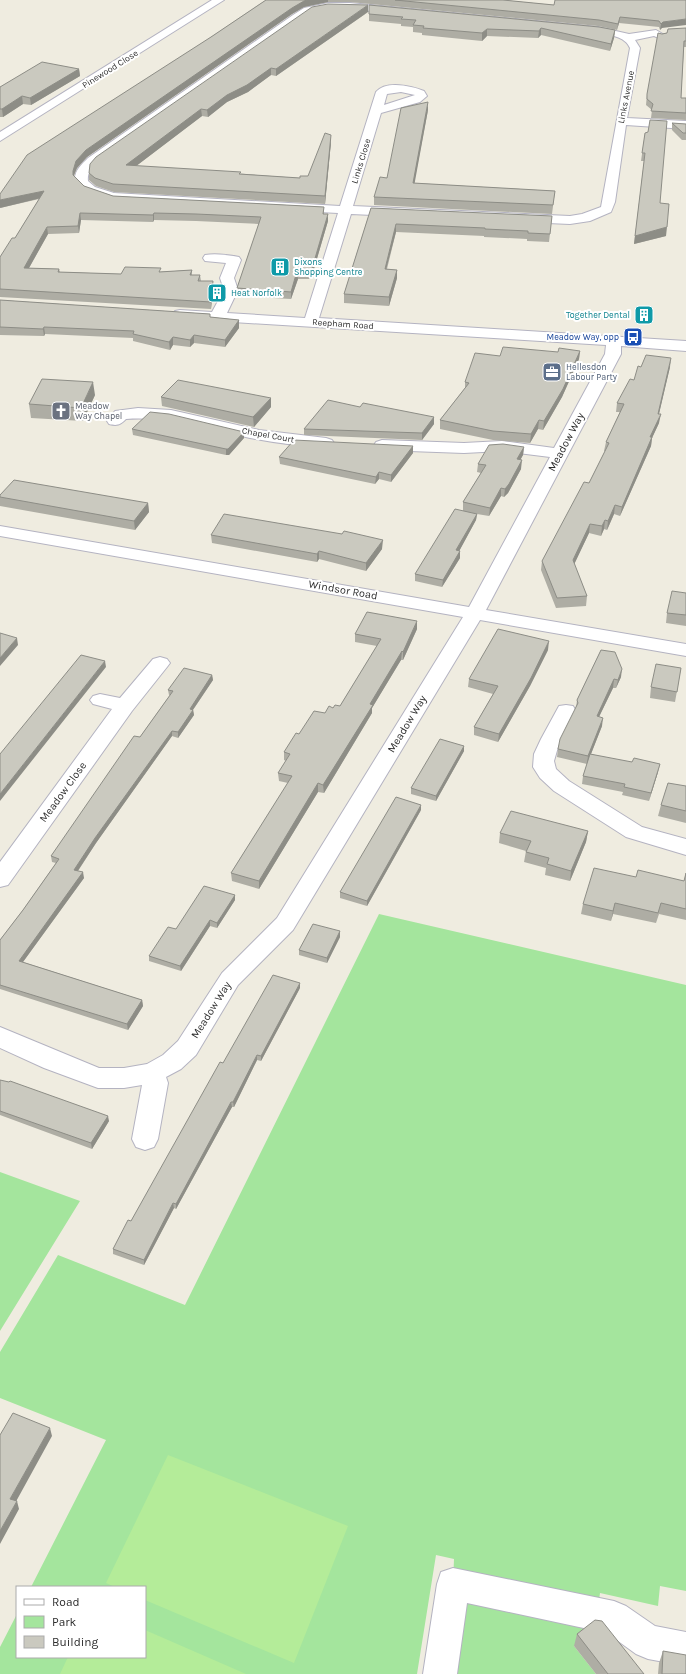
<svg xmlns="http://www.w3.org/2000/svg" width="686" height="1674" font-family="Karla,sans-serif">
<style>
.green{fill:#a4e59d}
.pitch{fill:#b4ec99}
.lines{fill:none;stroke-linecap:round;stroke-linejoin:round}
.minor-casing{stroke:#b4b3c1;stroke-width:2}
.minor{fill:#fff;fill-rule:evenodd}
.wall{fill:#aeada4}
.shaded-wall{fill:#8d8d86}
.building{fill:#cac9bf;stroke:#8d8d86}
.labels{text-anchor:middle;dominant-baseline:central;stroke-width:4;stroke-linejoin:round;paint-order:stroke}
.far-street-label{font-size:9px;fill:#2d2d2d;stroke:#fff}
.far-culture-label{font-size:9px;fill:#0d838f;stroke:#fff;text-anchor:start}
.far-transit-label{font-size:9px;fill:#164399;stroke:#fff;text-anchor:end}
.far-service-label{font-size:9px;fill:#4e5e75;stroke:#fff;text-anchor:start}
.far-worship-label{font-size:9px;fill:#5b616d;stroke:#fff;text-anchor:start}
.street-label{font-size:11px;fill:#2d2d2d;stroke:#fff}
</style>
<rect width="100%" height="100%" fill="#efece0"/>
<path class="green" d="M 379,914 L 686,985 L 686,1591 L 660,1586 L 658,1606 L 600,1593 L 595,1629 L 574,1646 L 596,1674 L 440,1674 L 453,1584 L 454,1559 L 436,1555 L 417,1674 L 0,1674 L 0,1647 L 17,1614 L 17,1657 L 145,1657 L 145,1587 L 31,1587 L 106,1440 L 0,1398 L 0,1352 L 58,1255 L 185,1305 Z
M 0,1172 L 80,1201 L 0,1331 Z"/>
<path class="pitch" d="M 168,1455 L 348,1526 L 294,1663 L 145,1600 L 145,1587 L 115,1587 L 106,1583 Z
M 145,1630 L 246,1674 L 60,1674 L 68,1657 L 145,1657 Z"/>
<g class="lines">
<g class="minor-casing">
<path id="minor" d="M 212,0 L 224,0 L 0,141 L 0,132 Z
M 328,3 L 350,3 L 598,27 L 629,34 L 656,30 L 666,36 L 661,39 L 654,36 L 635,40 L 640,48 L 627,118 L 686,121 L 686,129 L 626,125 L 615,202 L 611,212 L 590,221 L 570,224 L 351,214 L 319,318 L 686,341 L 686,351 L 621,346 L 621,354 L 486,610 L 686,644 L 686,656 L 480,620 L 293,930 L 238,985 L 196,1055 L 181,1069 L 166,1077 L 168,1083 L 158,1139 L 154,1147 L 145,1150 L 136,1147 L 132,1139 L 142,1085 L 124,1088 L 98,1088 L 44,1068 L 0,1048 L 0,1027 L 99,1068 L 124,1068 L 147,1064 L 163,1055 L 178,1041 L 222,973 L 277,918 L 463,617 L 0,536 L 0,526 L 469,607 L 550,457 L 502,451 L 464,453 L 382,450 L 376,448 L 374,445 L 376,442 L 382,440 L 464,443 L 502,441 L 554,448 L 605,354 L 606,345 L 217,321 L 175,317 L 173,314 L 175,311 L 180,310 L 212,312 L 224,290 L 220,278 L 226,263 L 205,261 L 203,258 L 205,255 C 215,253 229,255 239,257 L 241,260 L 234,278 L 238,290 L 227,313 L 305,318 L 338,213 L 114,201 L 86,192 L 75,181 C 74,171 81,165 88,158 L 293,15 L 304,8 ZM 328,9 L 350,9 L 598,33 C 609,35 625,36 630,48 L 601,207 L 582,214 L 570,216 L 353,206 L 381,113 L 420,102 L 427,96 L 424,91 C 412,86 386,80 376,92 L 340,206 L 114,193 L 95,187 L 88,181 C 87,173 91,169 96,164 L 301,19 L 311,12 ZM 401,92 L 415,95 L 384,105 L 387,94 Z
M 138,408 L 171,410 L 259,430 L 326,438 L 332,440 L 334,443 L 332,446 L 326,448 C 301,446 275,443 250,438 C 208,429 169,416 126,419 C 120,425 117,426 109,424 L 107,421 L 115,411 Z
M 160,657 L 167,659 L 170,663 L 167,667 L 132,711 L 8,885 L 0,887 L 0,862 L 112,709 L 93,704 L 90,700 L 93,696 L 100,694 L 120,698 L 153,659 Z
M 566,705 L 573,706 L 576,711 L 558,747 L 554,761 L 556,769 L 569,781 L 642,827 L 686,839 L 686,855 L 626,837 L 554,791 L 540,778 L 533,767 L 534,754 L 541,739 L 559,706 Z
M 453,1568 L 614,1601 L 626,1606 L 655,1626 L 686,1632 L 686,1666 L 648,1659 L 636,1654 L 607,1633 L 467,1603 L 457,1674 L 423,1674 L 437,1584 L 441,1572 Z"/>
</g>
<use href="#minor" class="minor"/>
</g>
<path class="wall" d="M 266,0 L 503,0 L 554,5 L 686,0 L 660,30 L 659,27 L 619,23 L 617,30 L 598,26 L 350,2 L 328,2 L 304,7 L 292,14 L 87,157 L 77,168 L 74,176 L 84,186 L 113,196 L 324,207 L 324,214 L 328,221 L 311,279 L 298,279 L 291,299 L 237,296 L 237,288 L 259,224 L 196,221 L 154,220 L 153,222 L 81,220 L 79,233 L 48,234 L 29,268 L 59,269 L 60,272 L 121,274 L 192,270 L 192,275 L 200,275 L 201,281 L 213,288 L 211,309 L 0,297 L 0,257 L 15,238 L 39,199 L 0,208 L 211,37 Z
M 369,5 L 615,30 L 614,38 L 610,51 L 541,35 L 538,38 L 487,36 L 482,41 L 422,35 L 422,33 L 413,32 L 413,27 L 401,26 L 401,24 L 369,21 Z
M 368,12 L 276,76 L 271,75 L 248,92 L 227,102 L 208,117 L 202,116 L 136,166 L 300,178 L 308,176 L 331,142 L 325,204 L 114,192 L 96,186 L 89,180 L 89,173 Z
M 686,28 L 686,47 L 684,47 L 681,98 L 686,98 L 686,120 L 651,118 L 652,110 L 646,105 L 647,94 L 662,34 Z
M 79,69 L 80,76 L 31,105 L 23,104 L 3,117 L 0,117 L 0,87 Z
M 428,110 L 414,183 L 555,191 L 552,214 L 374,205 L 374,197 L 387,178 Z
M 672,123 L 686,124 L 686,140 L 682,140 L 672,130 Z
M 645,133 L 666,236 L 634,244 L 644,161 L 641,161 Z
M 371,208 L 552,216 L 549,242 L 527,241 L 527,239 L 484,237 L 484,236 L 396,232 L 387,269 L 397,270 L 397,278 L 389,306 L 344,303 L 344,294 Z
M 0,300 L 210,314 L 210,317 L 239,320 L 239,328 L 225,347 L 194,343 L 190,347 L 173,345 L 170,350 L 133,341 L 133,338 L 45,334 L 44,336 L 0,335 Z
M 580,351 L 579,359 L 562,397 L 543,430 L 538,429 L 530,443 L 493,440 L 440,429 L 440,420 L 465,388 L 465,382 L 500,356 Z
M 670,367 L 659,414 L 659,423 L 652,438 L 651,446 L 620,516 L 614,514 L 607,530 L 604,529 L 601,536 L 589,533 L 574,564 L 587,596 L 586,606 L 556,608 L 541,570 L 542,561 L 589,483 L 605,451 L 604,451 L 606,442 L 620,412 L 616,412 L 617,403 L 634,380 Z
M 95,395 L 83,421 L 31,418 L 29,404 Z
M 161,397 L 271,398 L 271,407 L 254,427 L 162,406 Z
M 434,417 L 434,424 L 422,440 L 304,435 L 304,429 Z
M 132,429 L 244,438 L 229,455 L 226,455 L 133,435 Z
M 413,446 L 413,453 L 391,482 L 379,479 L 375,484 L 280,464 L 279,457 Z
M 524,447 L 523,455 L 520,460 L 521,469 L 508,493 L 504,497 L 501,496 L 489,516 L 477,514 L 476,520 L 459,551 L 460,558 L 442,587 L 415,581 L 415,574 L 463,511 L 463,502 L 481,473 L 477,472 L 478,464 Z
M 0,495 L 148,503 L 149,512 L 135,530 L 0,506 Z
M 342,534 L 382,549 L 366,571 L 319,559 L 317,562 L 212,543 L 211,535 Z
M 686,593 L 686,626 L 666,623 L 667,613 Z
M 417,629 L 403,660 L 401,660 L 372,708 L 372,713 L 324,793 L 318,792 L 259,889 L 232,881 L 231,873 L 288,783 L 279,781 L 278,773 L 286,761 L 284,760 L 284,752 L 299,734 L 325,713 L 333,708 L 340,706 L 377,646 L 355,642 L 355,634 Z
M 548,650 L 530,686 L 498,742 L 474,735 L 474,727 L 493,694 L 468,687 L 469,679 Z
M 601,650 L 621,677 L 616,688 L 613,688 L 599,717 L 602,726 L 591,754 L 658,772 L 649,801 L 622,795 L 623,792 L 582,784 L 583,776 L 587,764 L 557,757 L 558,749 L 576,708 L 577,700 Z
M 681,668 L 675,702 L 650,698 L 651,687 Z
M 212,675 L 213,680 L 193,710 L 194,715 L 178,738 L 172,736 L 96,843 L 78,871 L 84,878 L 23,962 L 142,1000 L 143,1006 L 128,1030 L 0,989 L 0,940 L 23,910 L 56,863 L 52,862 L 51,856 L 140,737 L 170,695 L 169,695 L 168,690 Z
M 464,746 L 464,751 L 436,801 L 411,794 L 411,788 Z
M 686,786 L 686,823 L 658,816 L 661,805 Z
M 421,810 L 367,906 L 340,898 L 340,892 Z
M 588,831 L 586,842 L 570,881 L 545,875 L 546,868 L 524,862 L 526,851 L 499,843 L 500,833 Z
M 686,873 L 686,920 L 659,914 L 656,923 L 613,914 L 611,921 L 581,914 L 583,904 L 636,877 L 684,881 Z
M 235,895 L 235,900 L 217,928 L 210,926 L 181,971 L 149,961 L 149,956 L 176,929 Z
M 340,931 L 340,937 L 327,963 L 299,955 L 299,950 Z
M 300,988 L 261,1061 L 257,1060 L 234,1107 L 232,1107 L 176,1209 L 174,1208 L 144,1265 L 113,1254 L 113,1249 L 131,1221 L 223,1063 Z
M 0,1080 L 109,1121 L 92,1149 L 0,1115 Z
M 577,1634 L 644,1674 L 596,1674 L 574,1646 Z
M 663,1651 L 686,1674 L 658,1674 L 659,1663 Z"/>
<path class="shaded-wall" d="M 307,0 L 328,0 L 328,2 L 304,7 L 292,14 L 87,157 L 77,168 L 73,177 L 73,171 L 76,161 L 86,150 L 292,8 L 304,1 Z
M 368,5 L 368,12 L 276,76 L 276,69 Z
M 620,17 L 619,23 L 617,30 L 618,24 Z
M 686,19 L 686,25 L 662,28 L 660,30 L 661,24 L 663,22 Z
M 541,28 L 541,35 L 538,38 L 539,31 Z
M 487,29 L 487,36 L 482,41 L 482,33 Z
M 615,30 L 614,38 L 610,51 L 611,44 Z
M 271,68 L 271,75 L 248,92 L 227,102 L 208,117 L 207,110 L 227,95 Z
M 79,69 L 80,76 L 31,105 L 30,98 Z
M 22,96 L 23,104 L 3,117 L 2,109 Z
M 428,102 L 428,110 L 413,192 L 413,183 Z
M 201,109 L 202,116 L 127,173 L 126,165 Z
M 331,135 L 331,142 L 325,204 L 325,196 Z
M 44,191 L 45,197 L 0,208 L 0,200 Z
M 80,213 L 81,220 L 79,233 L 78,226 Z
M 154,213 L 154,220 L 153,222 L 153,215 Z
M 328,214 L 328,221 L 311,279 L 311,272 Z
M 396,224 L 396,232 L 384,277 L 385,269 Z
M 47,227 L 48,234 L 25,275 L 24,268 Z
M 667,227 L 666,236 L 634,244 L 635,236 Z
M 397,270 L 397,278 L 389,306 L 389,297 Z
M 297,271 L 298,279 L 291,299 L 291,292 Z
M 213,281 L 213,288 L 211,309 L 211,302 Z
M 239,320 L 239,328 L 225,347 L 225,340 Z
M 44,327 L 45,334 L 44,336 L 43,329 Z
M 194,335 L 194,343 L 190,347 L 190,340 Z
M 173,337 L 173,345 L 170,350 L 169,342 Z
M 580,351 L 579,359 L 562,397 L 543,430 L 544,421 Z
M 671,358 L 670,367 L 657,422 L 658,414 Z
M 93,382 L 95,395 L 83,421 L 81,408 Z
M 271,398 L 271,407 L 254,427 L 253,417 Z
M 661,414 L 659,423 L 652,438 L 651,446 L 620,516 L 622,507 L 650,437 Z
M 434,417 L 434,424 L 422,440 L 422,433 Z
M 539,420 L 538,429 L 530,443 L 531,434 Z
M 244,432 L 244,438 L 229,455 L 226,455 L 226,449 Z
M 413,446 L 413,453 L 391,482 L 391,475 Z
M 524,447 L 523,455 L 516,468 L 517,459 Z
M 522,460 L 521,469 L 508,493 L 504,497 L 505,489 Z
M 379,472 L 379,479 L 375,484 L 376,477 Z
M 501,488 L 501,496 L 489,516 L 490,508 Z
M 148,503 L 149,512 L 135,530 L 134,521 Z
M 615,505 L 614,514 L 607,530 L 608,521 Z
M 477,514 L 476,520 L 456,557 L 456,550 Z
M 605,520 L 604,529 L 601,536 L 602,526 Z
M 590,524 L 589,533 L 572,569 L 573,560 Z
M 383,540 L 382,549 L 366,571 L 366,563 Z
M 319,551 L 319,559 L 317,562 L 317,554 Z
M 460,551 L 460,558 L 442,587 L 443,580 Z
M 417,621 L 417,629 L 403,660 L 403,652 Z
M 17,638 L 18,645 L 0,666 L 0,658 Z
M 549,641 L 548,650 L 530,686 L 498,742 L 499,734 Z
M 402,651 L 401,660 L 372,708 L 372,713 L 324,793 L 323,785 L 370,704 Z
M 105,661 L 106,667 L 0,801 L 0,794 Z
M 622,669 L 621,677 L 616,688 L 618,680 Z
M 212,675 L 213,680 L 190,714 L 190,709 Z
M 614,679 L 613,688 L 595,725 L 597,716 Z
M 193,710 L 194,715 L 178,738 L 178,732 Z
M 603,718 L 602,726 L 587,764 L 588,756 Z
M 172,731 L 172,736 L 96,843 L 75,875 L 74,870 L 95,838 Z
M 464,746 L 464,751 L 436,801 L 436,796 Z
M 660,764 L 658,772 L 649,801 L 651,793 Z
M 318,783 L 318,792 L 259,889 L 259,881 Z
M 421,805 L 421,810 L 367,906 L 367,901 Z
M 588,831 L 586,842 L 570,881 L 571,871 Z
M 83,872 L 84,878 L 20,966 L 19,961 Z
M 235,895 L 235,900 L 217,928 L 217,923 Z
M 615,903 L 613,914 L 611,921 L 613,911 Z
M 210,920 L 210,926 L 181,971 L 180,966 Z
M 340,931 L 340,937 L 327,963 L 327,958 Z
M 300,983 L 300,988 L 261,1061 L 261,1056 Z
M 142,1000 L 143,1006 L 128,1030 L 127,1024 Z
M 257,1055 L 257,1060 L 234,1107 L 233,1102 Z
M 231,1102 L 232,1107 L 176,1209 L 176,1204 Z
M 108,1116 L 109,1121 L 92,1149 L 91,1143 Z
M 173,1203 L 174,1208 L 144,1265 L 144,1260 Z
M 50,1428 L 52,1436 L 13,1507 L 10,1499 Z
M 17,1501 L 19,1509 L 0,1544 L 0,1531 Z"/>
<path class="building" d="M 266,0 L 307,0 L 304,1 L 292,8 L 86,150 L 76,161 L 73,171 L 73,175 L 84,186 L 113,196 L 324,207 L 323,214 L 328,214 L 311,272 L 297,271 L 291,292 L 237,288 L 261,217 L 196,214 L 154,213 L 153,215 L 80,213 L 78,226 L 47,227 L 24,268 L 59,269 L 58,272 L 121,274 L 125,267 L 161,268 L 159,272 L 192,270 L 190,275 L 200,275 L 198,281 L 213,281 L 211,302 L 0,289 L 0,257 L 12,238 L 15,238 L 44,191 L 0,200 L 0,194 L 27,155 L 211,37 Z
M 395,0 L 503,0 L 554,5 L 555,0 L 686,0 L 686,19 L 663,22 L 661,24 L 659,21 L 620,17 L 618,24 L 599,20 Z
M 328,4 L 368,5 L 276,69 L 271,68 L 247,85 L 227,95 L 207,110 L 201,109 L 126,165 L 241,172 L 239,174 L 300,178 L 300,176 L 308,176 L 325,133 L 331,135 L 325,196 L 113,184 L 95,178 L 89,173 L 90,164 L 96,157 L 312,7 Z
M 369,5 L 599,27 L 615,30 L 611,44 L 541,28 L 539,31 L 487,29 L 482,33 L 423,28 L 424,26 L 413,25 L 416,20 L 401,19 L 403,17 L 369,14 Z
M 686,28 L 686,41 L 684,41 L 681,98 L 686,98 L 686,113 L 651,111 L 653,104 L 647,99 L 647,94 L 658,33 L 662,34 L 667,33 L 668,29 Z
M 42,62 L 79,69 L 30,98 L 22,96 L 2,109 L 0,109 L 0,87 Z
M 428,102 L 413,183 L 555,191 L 553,205 L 374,197 L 380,177 L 387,178 L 401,108 Z
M 650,120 L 667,121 L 660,203 L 669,204 L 667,227 L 635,236 L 645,153 L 642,153 L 645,133 L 648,132 Z
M 672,123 L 686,124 L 686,133 L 683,133 Z
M 371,208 L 552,216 L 550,234 L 528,233 L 528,231 L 485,229 L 485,228 L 396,224 L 385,269 L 397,270 L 389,297 L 344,294 Z
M 0,300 L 210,314 L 210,317 L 239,320 L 225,340 L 194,335 L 190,340 L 173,337 L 169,342 L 133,334 L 134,331 L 44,327 L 43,329 L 0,327 Z
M 503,347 L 558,352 L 559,348 L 580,351 L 563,389 L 544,421 L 539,420 L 531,434 L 493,431 L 440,420 L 469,383 L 465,382 L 475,353 L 500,356 Z
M 646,355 L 671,358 L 658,414 L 661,414 L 650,437 L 652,437 L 622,507 L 615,505 L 608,521 L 605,520 L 602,526 L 590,524 L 573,560 L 587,596 L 557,598 L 542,561 L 584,482 L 589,483 L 609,443 L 606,442 L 624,404 L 617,403 L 630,379 L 634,380 L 638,366 L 641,367 Z
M 42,379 L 93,382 L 81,408 L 29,404 Z
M 178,380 L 271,398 L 253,417 L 161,397 Z
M 328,400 L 360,407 L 363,403 L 434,417 L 422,433 L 304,429 Z
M 150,412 L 169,414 L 244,432 L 228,449 L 226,449 L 132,429 Z
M 294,440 L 413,446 L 391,475 L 379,472 L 376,477 L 279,457 Z
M 503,444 L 524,447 L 517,459 L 522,460 L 509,484 L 505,489 L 501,488 L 490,508 L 463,502 L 486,465 L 478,464 L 489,445 Z
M 14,480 L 148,503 L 134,521 L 0,497 L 0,495 Z
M 455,509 L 477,514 L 456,550 L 460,551 L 443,580 L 415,574 Z
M 224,514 L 342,534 L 344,531 L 383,540 L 366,563 L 319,551 L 317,554 L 211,535 Z
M 672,591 L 686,593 L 686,615 L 667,613 Z
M 367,612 L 417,621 L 403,652 L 402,651 L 370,704 L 373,705 L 323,785 L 318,783 L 259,881 L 231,873 L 292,776 L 278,773 L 290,754 L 284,752 L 296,733 L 299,734 L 314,711 L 325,713 L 329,706 L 333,708 L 335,705 L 340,706 L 381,639 L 355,634 Z
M 498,629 L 549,641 L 531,678 L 499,734 L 474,727 L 498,686 L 469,679 Z
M 0,633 L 17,638 L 0,658 Z
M 601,650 L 615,652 L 622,669 L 618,680 L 614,679 L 597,716 L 603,718 L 588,756 L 558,749 L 560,739 L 578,703 L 577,700 Z
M 81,655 L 105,661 L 0,794 L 0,754 Z
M 656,664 L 681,668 L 677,692 L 651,687 Z
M 184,668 L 212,675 L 190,709 L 193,710 L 178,732 L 172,731 L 95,838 L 74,870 L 83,872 L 19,961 L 142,1000 L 127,1024 L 0,985 L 0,940 L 23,910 L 59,859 L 51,856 L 134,736 L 140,737 L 173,691 L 168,690 Z
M 440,739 L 464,746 L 436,796 L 411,788 Z
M 590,754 L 632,762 L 634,758 L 660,764 L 651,793 L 624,787 L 625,784 L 583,776 Z
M 668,783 L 686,786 L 686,811 L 661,805 Z
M 396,797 L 421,805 L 367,901 L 340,892 Z
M 511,811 L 588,831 L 571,871 L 547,864 L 549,858 L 526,852 L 531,841 L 500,833 Z
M 594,868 L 636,877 L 638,870 L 684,881 L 686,873 L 686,909 L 661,903 L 658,913 L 615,903 L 613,911 L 583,904 Z
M 204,886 L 235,895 L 217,923 L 210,920 L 180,966 L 149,956 L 168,927 L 176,929 Z
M 313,924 L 340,931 L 327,958 L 299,950 Z
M 273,975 L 300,983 L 261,1056 L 257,1055 L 233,1102 L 231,1102 L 176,1204 L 173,1203 L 144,1260 L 113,1249 L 128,1220 L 131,1221 L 220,1062 L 223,1063 Z
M 0,1080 L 9,1082 L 10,1081 L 108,1116 L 91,1143 L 0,1111 Z
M 13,1413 L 50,1428 L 10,1499 L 17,1501 L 0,1531 L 0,1435 Z
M 595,1620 L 602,1621 L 644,1674 L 608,1674 L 577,1634 Z
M 663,1651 L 686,1655 L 686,1674 L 662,1674 Z"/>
<defs>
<g id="building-square" transform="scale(1)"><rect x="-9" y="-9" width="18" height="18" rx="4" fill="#0f9aa8" stroke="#fff"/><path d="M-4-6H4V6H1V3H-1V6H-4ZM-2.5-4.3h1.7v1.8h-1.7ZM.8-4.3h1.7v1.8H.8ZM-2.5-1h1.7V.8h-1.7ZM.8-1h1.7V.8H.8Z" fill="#fff"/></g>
<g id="bus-square" transform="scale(1)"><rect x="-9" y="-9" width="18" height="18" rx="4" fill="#1a4fb4" stroke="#fff"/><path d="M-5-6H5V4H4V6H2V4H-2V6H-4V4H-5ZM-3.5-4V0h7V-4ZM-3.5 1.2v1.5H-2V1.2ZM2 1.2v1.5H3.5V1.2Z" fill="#fff"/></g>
<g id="office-square" transform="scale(1)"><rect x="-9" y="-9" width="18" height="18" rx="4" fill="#5c6f8a" stroke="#fff"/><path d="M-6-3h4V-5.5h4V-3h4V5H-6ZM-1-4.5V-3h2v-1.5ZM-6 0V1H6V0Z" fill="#fff"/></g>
<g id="church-square" transform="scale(1)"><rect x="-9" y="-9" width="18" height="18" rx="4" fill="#6b7280" stroke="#fff"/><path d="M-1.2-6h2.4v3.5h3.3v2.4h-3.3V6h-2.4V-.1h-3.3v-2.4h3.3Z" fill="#fff"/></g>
</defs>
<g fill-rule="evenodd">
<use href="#building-square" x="280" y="267"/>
<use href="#building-square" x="217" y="293"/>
<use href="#building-square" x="644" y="315"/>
<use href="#bus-square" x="633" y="337"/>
<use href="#office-square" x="552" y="372"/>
<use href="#church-square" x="61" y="411"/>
</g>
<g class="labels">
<g class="far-street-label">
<text transform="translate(110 69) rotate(-32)">Pinewood Close</text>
<text transform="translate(626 97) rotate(-79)">Links Avenue</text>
<text transform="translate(361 161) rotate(-73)">Links Close</text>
<text transform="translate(343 324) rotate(4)">Reepham Road</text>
<text transform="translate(268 435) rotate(10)">Chapel Court</text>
</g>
<g class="far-culture-label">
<text x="294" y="262">Dixons<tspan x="294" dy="10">Shopping Centre</tspan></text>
<text x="231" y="293">Heat Norfolk</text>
<text x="630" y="315" text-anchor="end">Together Dental</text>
</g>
<g class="far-transit-label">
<text x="619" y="337">Meadow Way, opp</text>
</g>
<g class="far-service-label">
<text x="566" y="367">Hellesdon<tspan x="566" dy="10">Labour Party</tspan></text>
</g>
<g class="far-worship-label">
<text x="75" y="406">Meadow<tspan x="75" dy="10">Way Chapel</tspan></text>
</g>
<g class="street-label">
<text transform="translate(566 442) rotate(-62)">Meadow Way</text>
<text transform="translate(343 590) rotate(10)">Windsor Road</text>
<text transform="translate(407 724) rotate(-59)">Meadow Way</text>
<text transform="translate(63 792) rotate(-54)">Meadow Close</text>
<text transform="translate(211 1010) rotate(-58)">Meadow Way</text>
</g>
</g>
<rect x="16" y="1586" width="130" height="72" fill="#ffffff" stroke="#ababab"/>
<rect x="24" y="1599" width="20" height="6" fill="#ffffff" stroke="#ababab"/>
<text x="52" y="1606" font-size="12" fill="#2d2d2d">Road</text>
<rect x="24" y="1616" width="20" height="12" fill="#a4e59d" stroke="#ababab"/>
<text x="52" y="1626" font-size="12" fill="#2d2d2d">Park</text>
<rect x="24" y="1636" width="20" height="12" fill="#cac9bf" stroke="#ababab"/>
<text x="52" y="1646" font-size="12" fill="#2d2d2d">Building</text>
</svg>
